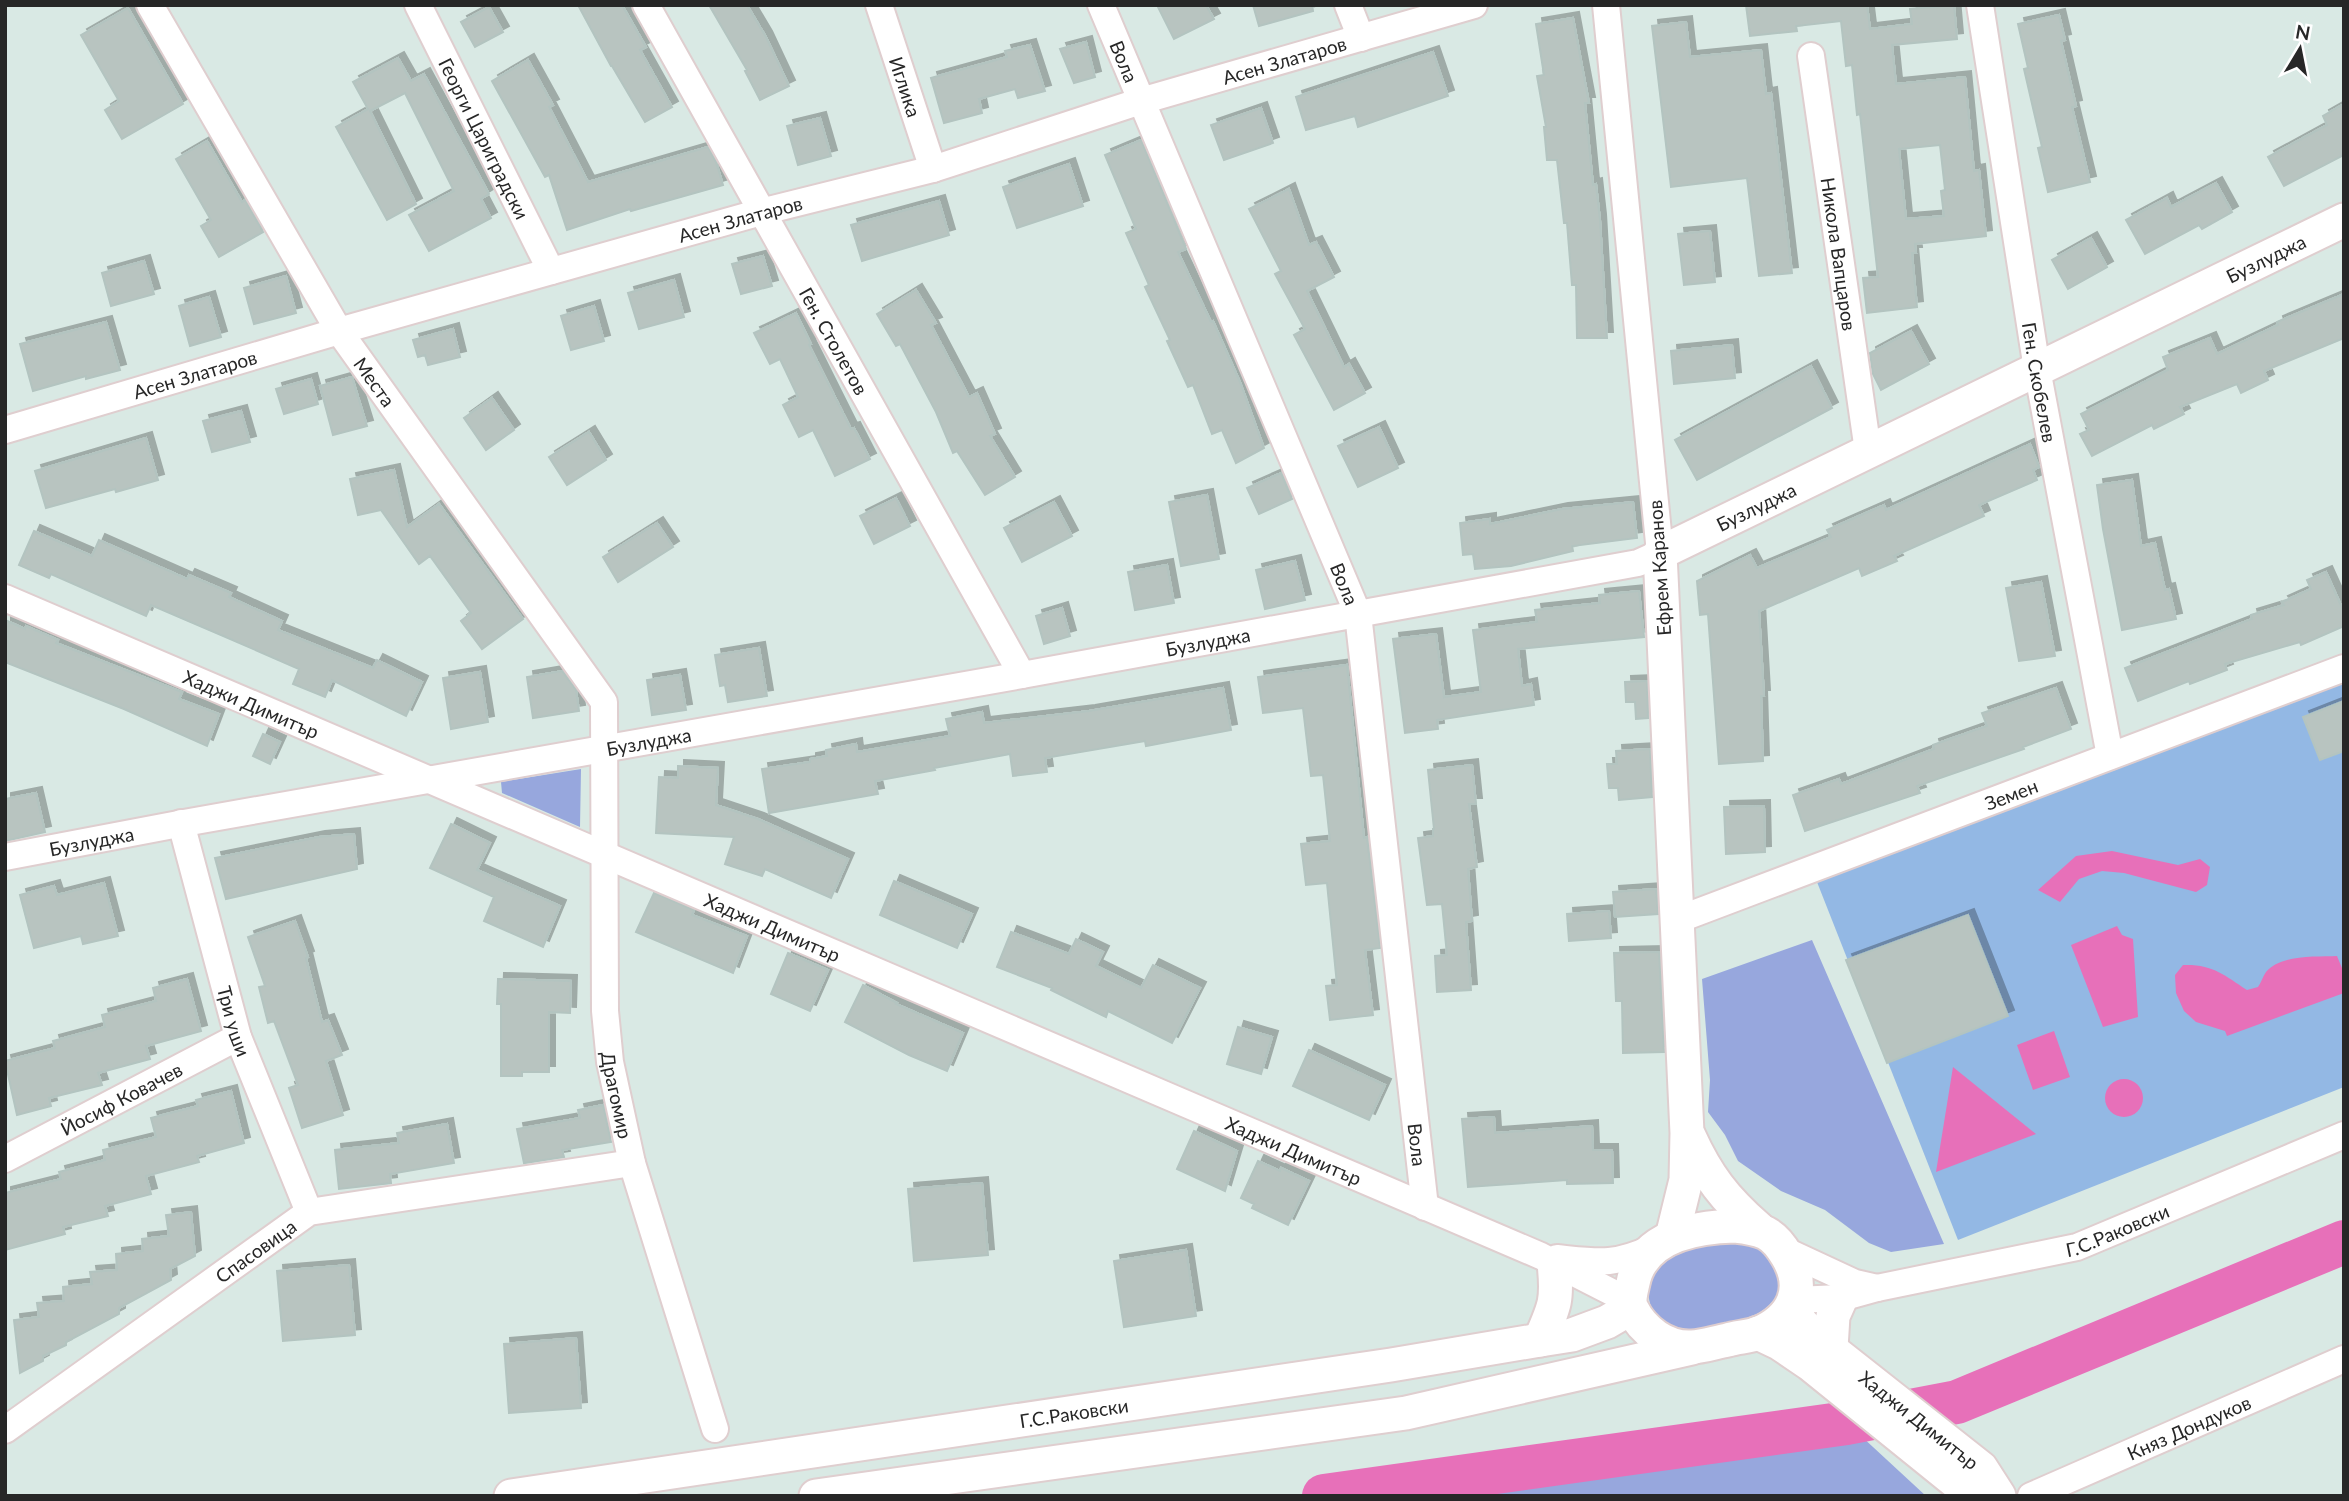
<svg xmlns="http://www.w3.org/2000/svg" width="2349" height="1501" font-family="Lato,sans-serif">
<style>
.green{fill:#97a7dd}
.pitch{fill:#93b8e4}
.water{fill:#e770b9}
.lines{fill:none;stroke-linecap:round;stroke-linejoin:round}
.river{stroke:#e770b9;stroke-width:44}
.building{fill:#b8c4c0;stroke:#b3c4c0;stroke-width:2;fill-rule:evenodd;filter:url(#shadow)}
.minor-casing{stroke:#dfcecf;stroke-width:30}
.tertiary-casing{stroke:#dfcecf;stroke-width:37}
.minor{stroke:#fff;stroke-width:26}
.tertiary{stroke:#fff;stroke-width:33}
.labels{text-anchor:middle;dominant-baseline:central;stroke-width:5;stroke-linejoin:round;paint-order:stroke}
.street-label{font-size:19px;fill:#272727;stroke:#fff}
</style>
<defs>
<filter id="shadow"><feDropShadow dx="6" dy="-6" stdDeviation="0" flood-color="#0004"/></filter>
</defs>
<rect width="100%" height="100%" fill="#d9e9e4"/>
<path class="green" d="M 581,769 L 580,827 L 502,793 L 501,782 Z
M 1812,940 L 1944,1244 L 1891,1252 L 1869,1243 L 1825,1210 L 1781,1191 L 1738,1161 L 1725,1135 L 1708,1112 L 1710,1080 L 1702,979 Z
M 1713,1243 C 1724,1243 1743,1240 1753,1244 C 1772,1252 1778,1273 1781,1291 C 1764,1315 1751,1318 1723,1324 C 1714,1327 1702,1331 1692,1331 C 1651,1332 1634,1289 1663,1261 C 1676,1249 1697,1247 1713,1243 Z
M 1847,1423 L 1926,1496 L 1324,1496 Z"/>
<path class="pitch" d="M 2344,678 L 2344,1087 L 1958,1240 L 1817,882 Z"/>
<path class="water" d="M 2112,851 L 2178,865 L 2200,859 L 2210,867 L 2207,885 L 2196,892 L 2124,873 L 2102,871 L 2079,879 L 2060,902 L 2038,890 L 2076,856 Z
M 2117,926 L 2122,935 L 2133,939 L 2138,1017 L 2103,1027 L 2071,945 Z
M 2337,956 L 2344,973 L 2344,993 L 2227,1036 L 2225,1031 L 2196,1022 L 2184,1011 L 2176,993 L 2175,975 L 2183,965 C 2213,964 2224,975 2247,990 L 2258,987 C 2261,983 2263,976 2266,972 C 2281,954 2317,957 2337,956 Z
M 2054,1031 L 2070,1077 L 2033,1090 L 2017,1045 Z
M 1953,1067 L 2036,1134 L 1936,1172 Z
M2105 1098a19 19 0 1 1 38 0a19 19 0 1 1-38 0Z"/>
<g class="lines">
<path class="river" d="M 1324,1496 L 1847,1423 L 1957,1402 L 2344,1242"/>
</g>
<path class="building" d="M 578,5 L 622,5 L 646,47 L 640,50 L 672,107 L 645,122 L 612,66 L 611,66 Z
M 709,5 L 747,5 L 766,37 L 789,86 L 760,100 L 745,71 L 747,70 Z
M 1157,5 L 1206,5 L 1214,19 L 1174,39 Z
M 1253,5 L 1312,5 L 1313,11 L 1259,26 Z
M 1746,5 L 1867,5 L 1870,29 L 1912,24 L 1910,9 L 1954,5 L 1957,39 L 1892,45 L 1896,84 L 1965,77 L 1974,171 L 1979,170 L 1986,236 L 1915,244 L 1916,253 L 1912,253 L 1917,307 L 1867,313 L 1863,278 L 1878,277 L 1860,114 L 1857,115 L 1852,65 L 1846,66 L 1841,21 L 1796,26 L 1797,31 L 1750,36 ZM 1940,145 L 1945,190 L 1941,191 L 1944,216 L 1906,219 L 1899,149 Z
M 489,7 L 503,32 L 475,47 L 461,22 Z
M 128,8 L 183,104 L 122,139 L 105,110 L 119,101 L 81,35 Z
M 2059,15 L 2065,40 L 2061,41 L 2076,106 L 2072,107 L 2090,182 L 2048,192 L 2038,148 L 2042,147 L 2024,69 L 2028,68 L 2018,24 Z
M 1573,18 L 1589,103 L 1585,103 L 1593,185 L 1596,184 L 1600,220 L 1607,338 L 1577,338 L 1576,285 L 1572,285 L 1567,223 L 1564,223 L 1557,160 L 1547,160 L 1544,127 L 1546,127 L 1537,76 L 1544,75 L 1536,24 Z
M 1686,22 L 1690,57 L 1761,50 L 1766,94 L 1771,93 L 1792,273 L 1759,276 L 1747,178 L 1671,187 L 1652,26 Z
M 1086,42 L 1095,77 L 1074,83 L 1060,49 Z
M 1030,45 L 1045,91 L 1018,98 L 1015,89 L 979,99 L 982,113 L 944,123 L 931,78 L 1007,57 L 1005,51 Z
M 1433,52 L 1448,96 L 1358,127 L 1355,116 L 1306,130 L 1296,97 Z
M 398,58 L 411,81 L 424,74 L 489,194 L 481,199 L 491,218 L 429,251 L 409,215 L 454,191 L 405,93 L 370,111 L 416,204 L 387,220 L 336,127 L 368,109 L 353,82 Z
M 528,60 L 553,105 L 549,107 L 588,182 L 708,147 L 716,162 L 723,185 L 631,211 L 630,209 L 567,230 L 549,175 L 545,177 L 492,81 Z
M 2344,104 L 2344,155 L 2284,186 L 2268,157 L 2327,125 L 2323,116 Z
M 1261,108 L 1273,143 L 1224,160 L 1211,125 Z
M 820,118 L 831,156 L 798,165 L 787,126 Z
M 1141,140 L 1186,249 L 1178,252 L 1211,322 L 1213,321 L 1240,382 L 1264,448 L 1236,463 L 1222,430 L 1212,434 L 1193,385 L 1188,387 L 1167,341 L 1170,340 L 1145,287 L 1149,285 L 1126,233 L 1136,229 L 1105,155 Z
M 207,141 L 242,202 L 245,200 L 263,232 L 219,257 L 201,226 L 211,220 L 176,159 Z
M 1069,164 L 1083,206 L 1017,228 L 1003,187 Z
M 2216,183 L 2232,212 L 2202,229 L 2199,225 L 2145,254 L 2126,220 L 2167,198 L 2171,207 Z
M 1289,189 L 1309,245 L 1316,242 L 1334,277 L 1307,291 L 1344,367 L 1349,364 L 1365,393 L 1334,410 L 1294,335 L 1305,329 L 1275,274 L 1281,271 L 1249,209 Z
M 939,201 L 949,235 L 862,261 L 851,225 Z
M 1710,231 L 1715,282 L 1684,285 L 1678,234 Z
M 2091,238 L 2107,267 L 2068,289 L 2052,260 Z
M 763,256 L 772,286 L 741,294 L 732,264 Z
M 144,261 L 154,294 L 111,306 L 102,273 Z
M 286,276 L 296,313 L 254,324 L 244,288 Z
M 674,280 L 684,317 L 639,329 L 628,293 Z
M 916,290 L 936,323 L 931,325 L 969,397 L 977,393 L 995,434 L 990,436 L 1015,477 L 985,495 L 957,451 L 953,453 L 936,412 L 900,344 L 896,346 L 877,314 Z
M 2344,294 L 2344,338 L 2264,371 L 2268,380 L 2241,393 L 2237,384 L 2180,407 L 2184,414 L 2154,429 L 2152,425 L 2092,456 L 2080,434 L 2089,430 L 2081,414 L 2168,370 L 2163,357 L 2210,338 L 2217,354 L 2278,325 L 2277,322 Z
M 209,297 L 221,337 L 190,346 L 179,306 Z
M 594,306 L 604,341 L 571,350 L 561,316 Z
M 796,313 L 811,344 L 809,345 L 851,429 L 854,428 L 870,459 L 835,476 L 813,430 L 799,437 L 783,405 L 798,397 L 780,359 L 770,364 L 754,333 Z
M 106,322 L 120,370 L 86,379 L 86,376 L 33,391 L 20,344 Z
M 453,329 L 460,357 L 428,365 L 425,355 L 418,357 L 413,340 Z
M 1911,331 L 1929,364 L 1881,390 L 1873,374 L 1870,353 Z
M 1732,345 L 1735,378 L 1674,384 L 1671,351 Z
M 1811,366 L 1832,408 L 1697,480 L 1675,440 Z
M 352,377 L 367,426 L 333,435 L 320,386 Z
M 311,379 L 318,404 L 284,414 L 276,389 Z
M 492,398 L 514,430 L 486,450 L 464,418 Z
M 241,411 L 250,442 L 212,452 L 203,421 Z
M 1379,427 L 1398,468 L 1358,487 L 1338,446 Z
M 589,432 L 606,460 L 567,485 L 549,457 Z
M 146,438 L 158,480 L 116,492 L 115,489 L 46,508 L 35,471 Z
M 2030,444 L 2039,467 L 2033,470 L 2037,480 L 1979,505 L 1984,516 L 1894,556 L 1897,561 L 1862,576 L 1859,568 L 1759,611 L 1764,696 L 1761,696 L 1763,761 L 1719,764 L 1708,614 L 1700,615 L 1697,581 L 1750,555 L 1757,568 L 1831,537 L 1827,530 L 1884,505 L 1886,510 Z
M 394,470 L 407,527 L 439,504 L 523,619 L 482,649 L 461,621 L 471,613 L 430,556 L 419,564 L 381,510 L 358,515 L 350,479 Z
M 1281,473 L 1292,499 L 1259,514 L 1247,488 Z
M 2132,480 L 2141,546 L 2155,543 L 2165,590 L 2169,589 L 2176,619 L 2122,630 L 2103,529 L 2097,485 Z
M 1207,495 L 1219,559 L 1181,566 L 1169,502 Z
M 896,498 L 910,526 L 874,544 L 860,516 Z
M 1054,502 L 1072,536 L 1022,562 L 1004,528 Z
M 1633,502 L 1637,538 L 1572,546 L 1573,551 L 1511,566 L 1475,569 L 1473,554 L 1463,555 L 1460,523 L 1490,519 L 1490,524 L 1562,509 Z
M 657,523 L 673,547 L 618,582 L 603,557 Z
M 34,531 L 92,556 L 99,540 L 187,579 L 189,575 L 231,593 L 229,597 L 282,621 L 278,630 L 373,668 L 377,660 L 422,682 L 406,716 L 332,680 L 325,697 L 293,684 L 299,669 L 214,632 L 151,605 L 146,616 L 51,574 L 49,578 L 19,565 Z
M 1295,561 L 1305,600 L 1265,609 L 1256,570 Z
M 1167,565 L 1174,603 L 1135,610 L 1128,572 Z
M 2326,572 L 2344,612 L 2344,626 L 2301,645 L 2300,642 L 2225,664 L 2227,670 L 2190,684 L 2189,681 L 2138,701 L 2125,668 L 2252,619 L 2251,615 L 2284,605 L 2282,602 L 2311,589 L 2307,580 Z
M 2041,582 L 2055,656 L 2019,661 L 2006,588 Z
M 1639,591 L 1644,637 L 1518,649 L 1522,686 L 1531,684 L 1534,705 L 1437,720 L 1438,729 L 1405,733 L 1393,639 L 1436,634 L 1444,697 L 1481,692 L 1473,630 L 1537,622 L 1535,610 L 1600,603 L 1599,595 Z
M 1062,608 L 1070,636 L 1044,644 L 1036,616 Z
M 5,620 L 25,629 L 26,626 L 58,640 L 56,643 L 182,692 L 179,699 L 219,714 L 207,746 L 124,709 L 5,662 Z
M 759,648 L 767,696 L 728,702 L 725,685 L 720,686 L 715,655 Z
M 1347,665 L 1364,838 L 1367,837 L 1380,948 L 1365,950 L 1373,1015 L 1330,1020 L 1326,986 L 1337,985 L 1327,883 L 1306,885 L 1301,844 L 1330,841 L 1323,775 L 1311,776 L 1303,708 L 1263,713 L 1258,677 Z
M 562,671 L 576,690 L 579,711 L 533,718 L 527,677 Z
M 480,672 L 488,722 L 451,729 L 443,678 Z
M 680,675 L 686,710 L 652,715 L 647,680 Z
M 1647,681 L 1648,718 L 1636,719 L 1635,702 L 1626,702 L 1625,682 Z
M 1223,688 L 1231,730 L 1146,746 L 1145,741 L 1045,758 L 1047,772 L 1013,776 L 1010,754 L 934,768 L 935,770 L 875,781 L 878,794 L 769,813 L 762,769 L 810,762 L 810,759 L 827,756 L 826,750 L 856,744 L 857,752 L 950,736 L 946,719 L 982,712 L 984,723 L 1089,711 Z
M 2056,688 L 2071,729 L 2023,747 L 2024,749 L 1917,786 L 1920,793 L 1805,831 L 1793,795 L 1839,779 L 1841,784 L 1934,749 L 1933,745 L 1987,726 L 1982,713 Z
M 2344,701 L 2344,751 L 2320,760 L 2303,717 Z
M 263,734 L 280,742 L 270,764 L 253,756 Z
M 1650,749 L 1652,797 L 1619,800 L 1618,788 L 1609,788 L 1607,764 L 1617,764 L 1616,751 Z
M 1472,765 L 1476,804 L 1469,804 L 1477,867 L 1468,869 L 1472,921 L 1466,922 L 1471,990 L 1437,992 L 1435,956 L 1447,955 L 1442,904 L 1427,905 L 1418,838 L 1433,836 L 1433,829 L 1434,829 L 1428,770 Z
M 678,766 L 718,768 L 716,805 L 758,819 L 848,859 L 831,898 L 765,869 L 762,876 L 725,864 L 734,837 L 656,833 L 659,777 L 678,778 Z
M 36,793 L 45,832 L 5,841 L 5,799 Z
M 1764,806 L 1765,852 L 1726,854 L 1724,807 Z
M 451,824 L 490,843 L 477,870 L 560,906 L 543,947 L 484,921 L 494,897 L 430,868 Z
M 354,834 L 357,869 L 226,899 L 215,858 L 319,837 Z
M 894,881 L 972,914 L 957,948 L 880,915 Z
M 104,883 L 118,936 L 83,944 L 81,936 L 34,948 L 20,895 L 54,886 L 57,895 Z
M 1656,889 L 1658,914 L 1615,917 L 1613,892 Z
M 654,893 L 694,910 L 692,915 L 747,936 L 733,973 L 636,932 Z
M 1609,911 L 1611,938 L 1569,941 L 1567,914 Z
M 1968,915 L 2008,1016 L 1887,1063 L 1846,960 Z
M 295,921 L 308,957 L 306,958 L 322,1022 L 328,1020 L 342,1055 L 326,1061 L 343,1115 L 302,1128 L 289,1088 L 298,1085 L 274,1021 L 268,1023 L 259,987 L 265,986 L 248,937 Z
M 1011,932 L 1069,954 L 1076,939 L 1103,952 L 1096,966 L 1141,988 L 1153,965 L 1200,988 L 1172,1043 L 1108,1011 L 1106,1017 L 1051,990 L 1052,988 L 997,967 Z
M 1659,952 L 1664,1052 L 1623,1053 L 1622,1001 L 1616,1001 L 1614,953 Z
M 788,953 L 828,970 L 810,1011 L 771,994 Z
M 187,979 L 201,1031 L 146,1046 L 150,1059 L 98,1073 L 102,1085 L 49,1098 L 51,1106 L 17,1115 L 5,1061 L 55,1048 L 53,1041 L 105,1027 L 102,1015 L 156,1001 L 153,988 Z
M 498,979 L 571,981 L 570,1013 L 549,1012 L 549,1072 L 522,1072 L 522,1076 L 501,1076 L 501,1004 L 497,1004 Z
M 863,985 L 897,1003 L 896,1004 L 963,1033 L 947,1071 L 909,1055 L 845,1022 Z
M 1238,1027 L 1272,1037 L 1261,1074 L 1227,1064 Z
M 1309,1050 L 1385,1085 L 1369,1120 L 1293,1086 Z
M 231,1091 L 244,1143 L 197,1156 L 199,1162 L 146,1176 L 151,1194 L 105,1206 L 108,1216 L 63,1227 L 65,1234 L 5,1250 L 5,1193 L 61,1179 L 59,1172 L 105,1160 L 103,1150 L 156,1137 L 151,1118 L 198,1106 L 196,1100 Z
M 603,1105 L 611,1142 L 562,1150 L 564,1157 L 524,1163 L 517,1129 L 580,1118 L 578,1110 Z
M 1494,1117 L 1495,1133 L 1592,1126 L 1593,1150 L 1612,1150 L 1613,1183 L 1567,1184 L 1567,1180 L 1468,1187 L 1462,1119 Z
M 447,1124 L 454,1163 L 390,1174 L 391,1183 L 339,1189 L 335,1150 L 399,1143 L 397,1133 Z
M 1194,1131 L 1237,1151 L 1225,1191 L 1177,1169 Z
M 1258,1161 L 1280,1171 L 1281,1168 L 1309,1181 L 1288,1225 L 1252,1208 L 1254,1204 L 1241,1198 Z
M 982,1183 L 988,1255 L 914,1261 L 908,1189 Z
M 191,1212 L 195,1256 L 170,1269 L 171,1280 L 119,1308 L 119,1314 L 66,1342 L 66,1345 L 43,1356 L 43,1361 L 20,1373 L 14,1320 L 39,1317 L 37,1303 L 64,1301 L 63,1287 L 92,1284 L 90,1272 L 117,1270 L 116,1254 L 143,1251 L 142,1239 L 169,1236 L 166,1215 Z
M 1186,1250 L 1196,1316 L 1124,1327 L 1114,1261 Z
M 349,1265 L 355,1335 L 283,1341 L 277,1271 Z
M 576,1338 L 581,1408 L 509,1413 L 504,1344 Z"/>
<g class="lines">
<g class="minor-casing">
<g id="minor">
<path id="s1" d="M 150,5 L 339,331 L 604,702 L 605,1011 L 610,1062 L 632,1163 L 715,1429"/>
<path id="s2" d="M 418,5 L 551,271"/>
<path id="s3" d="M 646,5 L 1022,675"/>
<path id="s4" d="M 879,5 L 933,169"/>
<path id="s5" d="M 1101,5 L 1358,614 L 1425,1207"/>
<path d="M 1348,5 L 1361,38"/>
<path id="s6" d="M 1980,5 L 2037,369 L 2110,756"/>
<path id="s7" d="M 1811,56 L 1868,451"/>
<path id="s8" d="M 5,430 L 339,331 L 761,212 L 933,169 L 1141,101 L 1474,5"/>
<path id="s9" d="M 5,598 L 1541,1256 L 1629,1301"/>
<path id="s10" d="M 181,823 L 238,1037 L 309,1212"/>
<path id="s11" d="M 5,857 L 184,823 L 1022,675 L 1638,563 L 1660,553 L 1606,5"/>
<path id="s12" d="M 1677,920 L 2344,668"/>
<path id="s13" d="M 5,1159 L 238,1037"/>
<path d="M 1784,1250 L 1855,1283 L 1877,1288"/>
<path d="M 1557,1258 C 1597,1262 1614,1266 1652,1248"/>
<path id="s14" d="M 1795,1300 L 1841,1298 L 1877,1288 L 2077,1247 L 2344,1135"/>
<path id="s15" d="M 5,1430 L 309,1212 L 632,1163"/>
<path id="s16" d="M 2031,1496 L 2344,1359"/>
</g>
</g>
<g class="tertiary-casing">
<g id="tertiary">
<path d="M 1689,1136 C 1707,1176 1725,1199 1758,1228"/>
<path d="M 1735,1226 C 1762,1229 1773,1232 1787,1256 C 1807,1289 1793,1318 1759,1333 C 1749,1337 1737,1337 1728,1340 C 1716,1342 1703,1347 1691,1347 C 1666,1348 1643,1331 1632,1309 C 1628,1301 1631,1292 1633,1283 C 1642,1236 1695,1227 1735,1226 Z"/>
<path id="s17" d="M 1672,1237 L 1686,1180 L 1687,1133 L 1660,553 L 2344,220"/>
<path id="s18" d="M 1792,1306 L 1801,1323 L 1815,1337 L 1981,1468 L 1999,1496"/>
<path d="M 1758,1333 L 1779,1343 L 1810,1364 L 1961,1486 L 1982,1496"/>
<path d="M 1540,1340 C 1555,1306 1558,1300 1554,1263"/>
<path d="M 1831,1348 L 1833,1316 L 1841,1298"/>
<path id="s19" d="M 511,1496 L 1391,1365 L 1540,1340 L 1572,1335 L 1607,1322 L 1631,1308"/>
<path d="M 816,1496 L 1406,1413 L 1692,1348"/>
</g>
</g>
<use href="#minor" class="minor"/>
<use href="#tertiary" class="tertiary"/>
</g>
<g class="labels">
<g class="street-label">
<text stroke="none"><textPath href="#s8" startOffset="1332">Асен Златаров</textPath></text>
<text stroke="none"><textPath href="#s5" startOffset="61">Вола</textPath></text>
<text stroke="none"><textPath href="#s4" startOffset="86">Иглика</textPath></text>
<text stroke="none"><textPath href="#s2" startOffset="149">Георги Цариградски</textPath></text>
<text stroke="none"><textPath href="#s8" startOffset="765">Асен Златаров</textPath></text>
<text stroke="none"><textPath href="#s7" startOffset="200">Никола Вапцаров</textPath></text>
<text stroke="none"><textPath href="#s17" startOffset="1360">Бузлуджа</textPath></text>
<text stroke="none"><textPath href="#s3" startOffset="385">Ген. Столетов</textPath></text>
<text stroke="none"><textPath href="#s8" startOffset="198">Асен Златаров</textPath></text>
<text stroke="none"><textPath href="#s6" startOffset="382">Ген. Скобелев</textPath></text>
<text stroke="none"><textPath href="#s1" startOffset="439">Места</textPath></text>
<text stroke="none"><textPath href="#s17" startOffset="793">Бузлуджа</textPath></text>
<text transform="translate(1659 568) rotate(-94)">Ефрем Каранов</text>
<text stroke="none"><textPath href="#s5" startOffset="628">Вола</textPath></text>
<text stroke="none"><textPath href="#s11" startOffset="1222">Бузлуджа</textPath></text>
<text stroke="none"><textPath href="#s9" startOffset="268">Хаджи Димитър</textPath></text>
<text stroke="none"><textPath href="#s11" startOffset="654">Бузлуджа</textPath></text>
<text stroke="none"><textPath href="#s12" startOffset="357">Земен</textPath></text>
<text stroke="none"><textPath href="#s11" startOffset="88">Бузлуджа</textPath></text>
<text stroke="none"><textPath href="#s9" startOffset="835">Хаджи Димитър</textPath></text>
<text stroke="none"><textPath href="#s10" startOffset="205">Три уши</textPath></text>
<text stroke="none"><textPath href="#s1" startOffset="1227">Драгомир</textPath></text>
<text stroke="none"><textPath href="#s13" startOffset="131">Йосиф Ковачев</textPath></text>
<text stroke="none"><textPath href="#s5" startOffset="1195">Вола</textPath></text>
<text stroke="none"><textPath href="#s9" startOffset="1402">Хаджи Димитър</textPath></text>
<text stroke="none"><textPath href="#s14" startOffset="331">Г.С.Раковски</textPath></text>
<text stroke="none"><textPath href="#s15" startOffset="308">Спасовица</textPath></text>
<text stroke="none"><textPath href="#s19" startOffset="569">Г.С.Раковски</textPath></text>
<text stroke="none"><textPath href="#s18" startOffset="172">Хаджи Димитър</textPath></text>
<text stroke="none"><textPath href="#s16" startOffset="172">Княз Дондуков</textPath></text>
</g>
</g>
<rect width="2349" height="1501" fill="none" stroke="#272727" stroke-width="14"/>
<g transform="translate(2300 49) rotate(10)" stroke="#ffffff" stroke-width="5" paint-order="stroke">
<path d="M0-5L12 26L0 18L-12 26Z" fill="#272727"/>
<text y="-10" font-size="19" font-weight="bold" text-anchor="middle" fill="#272727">N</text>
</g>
</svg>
